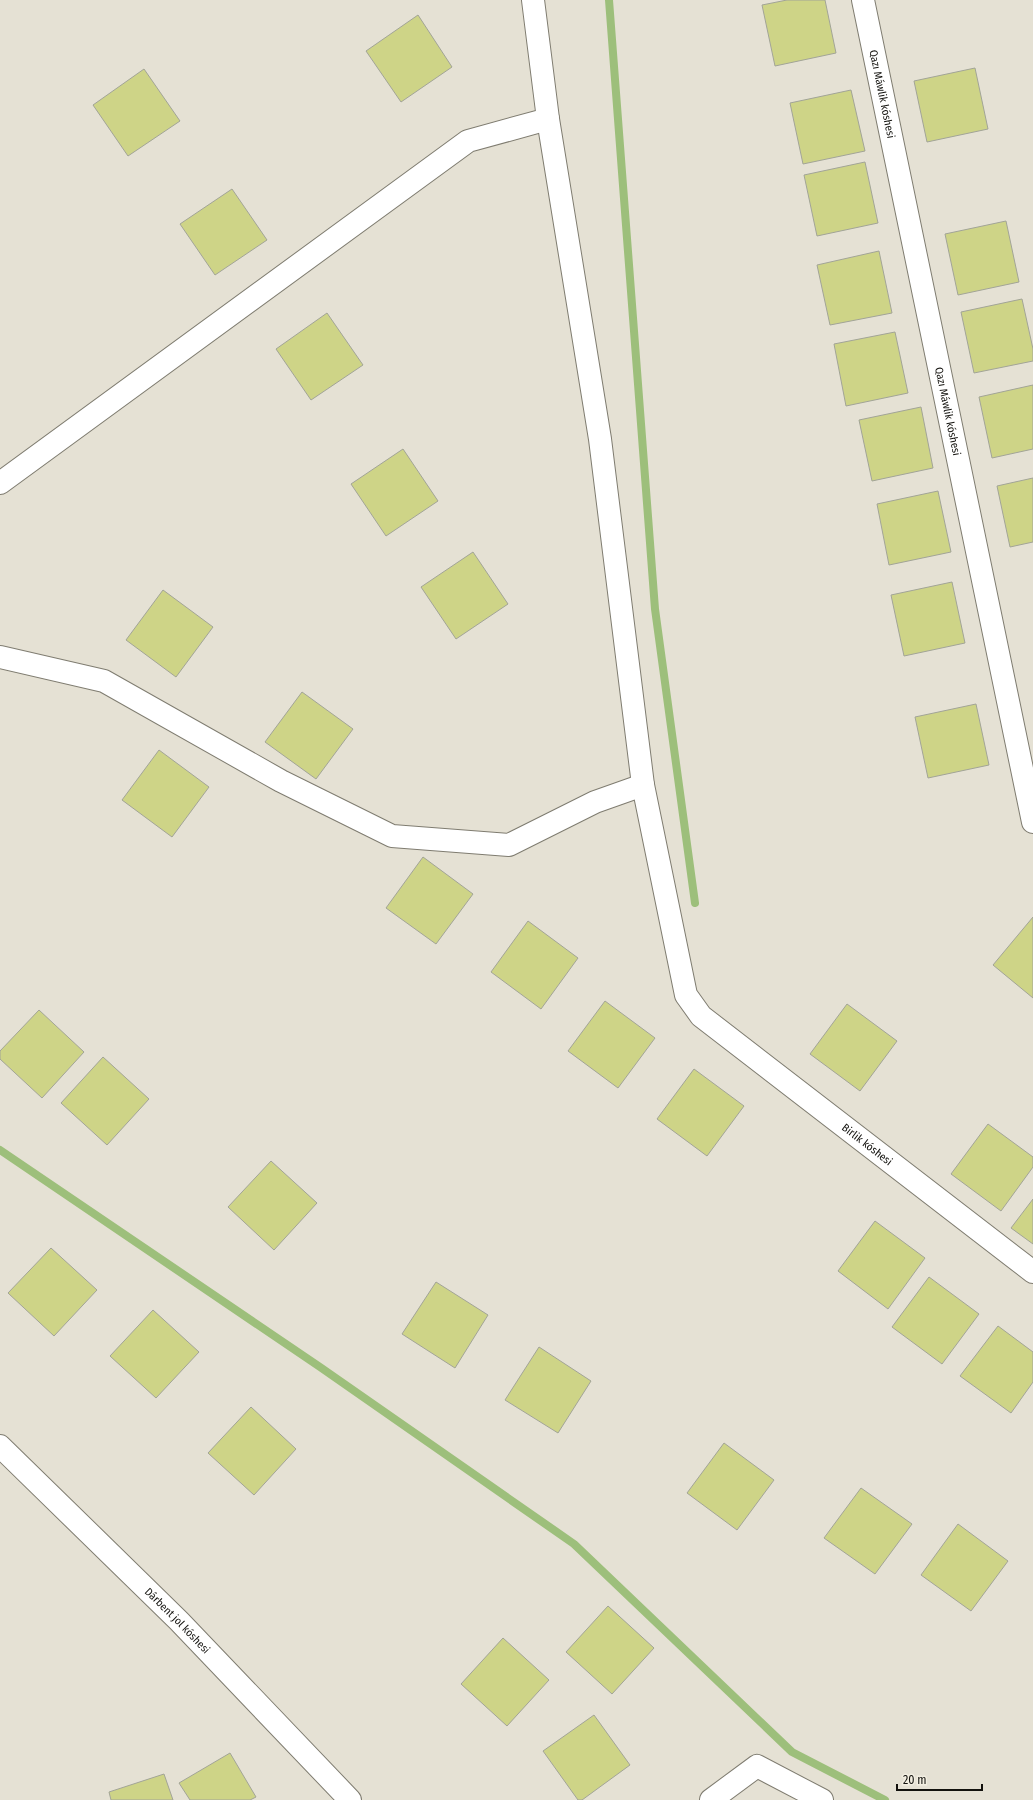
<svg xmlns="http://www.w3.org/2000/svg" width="1033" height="1800" font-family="'Fira Sans Condensed',sans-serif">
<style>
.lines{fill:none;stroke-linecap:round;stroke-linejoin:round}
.stream{stroke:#9dbf7b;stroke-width:8}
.building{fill:#ced487;stroke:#a2a497}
.minor-casing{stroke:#7f7c70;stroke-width:24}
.major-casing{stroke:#7f7c70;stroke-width:24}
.minor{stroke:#fff;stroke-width:22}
.major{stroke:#fff;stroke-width:22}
.labels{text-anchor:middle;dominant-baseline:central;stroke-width:3.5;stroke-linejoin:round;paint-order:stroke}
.street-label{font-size:11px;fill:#12110d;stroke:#f2eee1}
</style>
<rect width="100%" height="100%" fill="#e5e1d4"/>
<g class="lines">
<path class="stream" d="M 609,0 L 655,609 L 695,903
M 0,1150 L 320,1367 L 574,1544 L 792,1752 L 885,1800"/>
</g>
<path class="building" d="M 787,0 L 825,0 L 836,53 L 775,66 L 762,5 Z
M 418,15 L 452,67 L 401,102 L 366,51 Z
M 975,68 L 988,129 L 927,142 L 914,81 Z
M 144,69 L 180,121 L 128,156 L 93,105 Z
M 851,90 L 865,151 L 803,164 L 790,103 Z
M 865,162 L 878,223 L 817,236 L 804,175 Z
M 232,189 L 267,240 L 215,275 L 180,224 Z
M 1006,221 L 1019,282 L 958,295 L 945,234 Z
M 879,251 L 892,313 L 830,325 L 817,265 Z
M 1022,299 L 1033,349 L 1033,361 L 974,373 L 961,312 Z
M 327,313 L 363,365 L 311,400 L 276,349 Z
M 895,332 L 908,393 L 846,406 L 834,344 Z
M 1033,385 L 1033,449 L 992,458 L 979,397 Z
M 921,407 L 933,468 L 872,481 L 859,420 Z
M 403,449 L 438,501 L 386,536 L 351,484 Z
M 1033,478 L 1033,542 L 1010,547 L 997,486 Z
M 938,491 L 951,552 L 889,565 L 877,504 Z
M 473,552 L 508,604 L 456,639 L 421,587 Z
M 952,582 L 965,643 L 904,656 L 891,595 Z
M 163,590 L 213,627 L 176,677 L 126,640 Z
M 302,692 L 353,729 L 316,779 L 265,742 Z
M 976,704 L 989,765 L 928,778 L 915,717 Z
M 159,750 L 209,787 L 172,837 L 122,800 Z
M 423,857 L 473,894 L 436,944 L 386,908 Z
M 1033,917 L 1033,998 L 993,965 Z
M 528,921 L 578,958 L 541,1009 L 491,972 Z
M 605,1001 L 655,1038 L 618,1088 L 568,1051 Z
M 847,1004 L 897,1041 L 860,1091 L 810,1054 Z
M 39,1010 L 84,1052 L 42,1098 L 0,1059 L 0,1051 Z
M 103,1057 L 149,1099 L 107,1145 L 61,1103 Z
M 694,1069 L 744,1106 L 707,1156 L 657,1119 Z
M 988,1124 L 1033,1157 L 1033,1167 L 1001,1211 L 951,1174 Z
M 271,1161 L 317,1203 L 274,1250 L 228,1207 Z
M 1033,1199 L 1033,1244 L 1011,1228 Z
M 875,1221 L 925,1258 L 888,1309 L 838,1271 Z
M 51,1248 L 97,1290 L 54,1336 L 8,1293 Z
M 929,1277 L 979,1314 L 942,1364 L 892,1327 Z
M 436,1282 L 488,1315 L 455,1368 L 402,1334 Z
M 153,1310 L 199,1352 L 156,1398 L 110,1356 Z
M 998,1326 L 1033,1352 L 1033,1382 L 1011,1413 L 960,1376 Z
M 539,1347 L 591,1381 L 558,1433 L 505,1400 Z
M 251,1407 L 296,1449 L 254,1495 L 208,1453 Z
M 724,1443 L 774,1480 L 737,1530 L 687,1493 Z
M 861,1488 L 912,1524 L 875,1574 L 824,1538 Z
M 958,1524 L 1008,1561 L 971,1611 L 921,1575 Z
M 608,1606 L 654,1648 L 612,1694 L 566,1652 Z
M 503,1638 L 549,1680 L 507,1726 L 461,1684 Z
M 594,1715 L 630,1765 L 582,1800 L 578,1800 L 543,1751 Z
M 230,1753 L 256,1797 L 250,1800 L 190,1800 L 179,1783 Z
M 164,1774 L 173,1800 L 111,1800 L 109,1792 Z"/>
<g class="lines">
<g class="minor-casing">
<g id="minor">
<path id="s1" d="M 533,0 L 548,119 L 600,439 L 643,785 L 686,995 L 701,1016 L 1033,1272"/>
<path id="s2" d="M 863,0 L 1033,822"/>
<path d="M 0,483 L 468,141 L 548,119"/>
<path d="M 0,657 L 104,681 L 281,781 L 392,836 L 509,845 L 595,802 L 643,785"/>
<path d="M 711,1800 L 757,1766 L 822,1800"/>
</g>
</g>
<g class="major-casing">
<g id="major">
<path id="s3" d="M 0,1446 L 179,1621 L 350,1800"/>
</g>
</g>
<use href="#minor" class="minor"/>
<use href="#major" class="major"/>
</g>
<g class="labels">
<g class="street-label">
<text stroke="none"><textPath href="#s2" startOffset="96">Qazı Máwlik kóshesi</textPath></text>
<text stroke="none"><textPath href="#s2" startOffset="420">Qazı Máwlik kóshesi</textPath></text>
<text stroke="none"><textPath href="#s1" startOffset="1243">Birlik kóshesi</textPath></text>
<text stroke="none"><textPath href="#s3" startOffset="249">Dárbent jol kóshesi</textPath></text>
</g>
</g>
<path d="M897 1784v6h85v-6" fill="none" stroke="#12110d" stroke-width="2"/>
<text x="903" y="1784" font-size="12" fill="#12110d" stroke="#f2eee1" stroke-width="3" paint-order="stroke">20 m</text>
</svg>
